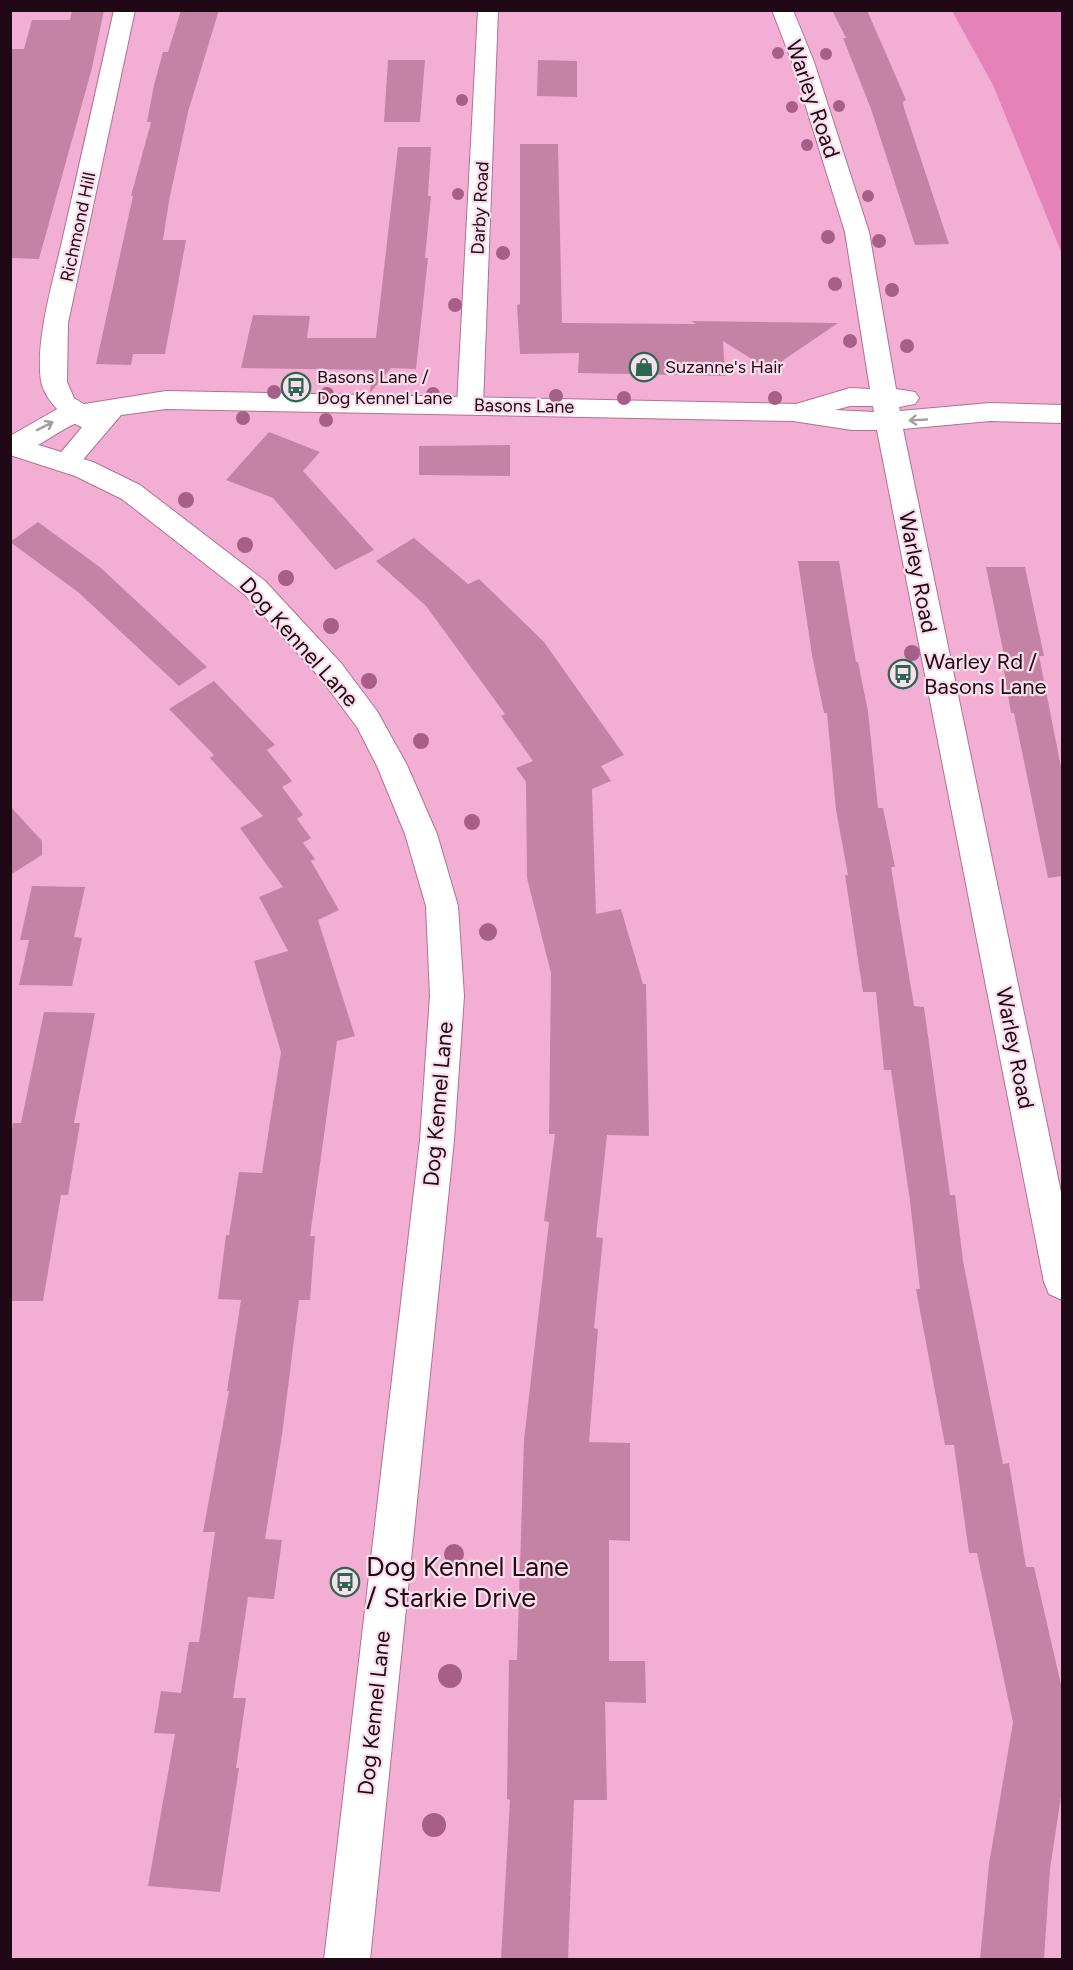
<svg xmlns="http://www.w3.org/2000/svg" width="1073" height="1970" font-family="Figtree,sans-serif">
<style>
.green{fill:#e682ba}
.building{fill:#c483a5}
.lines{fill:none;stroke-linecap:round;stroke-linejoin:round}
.minor-casing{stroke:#b17194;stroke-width:2}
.tertiary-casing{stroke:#b17194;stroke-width:2}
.secondary-casing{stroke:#b17194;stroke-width:2}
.minor{fill:#fff;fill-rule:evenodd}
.tertiary{fill:#fff;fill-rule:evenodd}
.secondary{fill:#fff;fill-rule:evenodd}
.tree{fill:#a75f88}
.oneway{stroke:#a69ca2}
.labels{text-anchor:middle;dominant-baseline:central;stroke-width:4.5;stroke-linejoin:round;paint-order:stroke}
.far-street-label{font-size:18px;fill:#200816;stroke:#fbdeec}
.far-poi-label{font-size:18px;fill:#200816;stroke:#fbdeec;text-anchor:start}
.street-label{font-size:22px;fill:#200816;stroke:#fbdeec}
.poi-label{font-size:22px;fill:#200816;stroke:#fbdeec;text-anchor:start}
.near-poi-label{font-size:27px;fill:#200816;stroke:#fbdeec;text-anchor:start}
</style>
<rect width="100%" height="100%" fill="#f3afd3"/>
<path class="green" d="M 952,11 L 1062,11 L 1062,254 L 993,85 Z"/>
<path class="building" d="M 72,10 L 104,10 L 92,68 L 39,259 L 10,258 L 10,49 L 24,49 L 32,20 L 70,20 Z
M 181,10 L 219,10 L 188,112 L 169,201 L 163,240 L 186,240 L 165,354 L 133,354 L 131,365 L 96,364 L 133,196 L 131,196 L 151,122 L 147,122 L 154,85 L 163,52 L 168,52 Z
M 832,10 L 867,10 L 906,100 L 903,102 L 904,108 L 949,244 L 915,245 L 871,109 L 843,38 L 846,38 Z
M 388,60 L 425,60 L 420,122 L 384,122 Z
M 538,60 L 577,61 L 577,97 L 537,96 Z
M 520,144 L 558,144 L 562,323 L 696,324 L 691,321 L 838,323 L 769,370 L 723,341 L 725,376 L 578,373 L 579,353 L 520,354 L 517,305 L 520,304 Z
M 398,147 L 431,147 L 428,196 L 431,196 L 425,258 L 428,258 L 416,369 L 391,368 L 370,393 L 372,370 L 241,368 L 253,315 L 310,316 L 307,338 L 376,338 Z
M 269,432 L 320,452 L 303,471 L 374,550 L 335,570 L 273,498 L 226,480 Z
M 510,445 L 510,476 L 419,475 L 419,446 Z
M 38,522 L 101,568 L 207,667 L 179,686 L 78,592 L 10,542 Z
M 414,538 L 468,584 L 479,579 L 544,642 L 624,755 L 601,766 L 611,781 L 592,789 L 596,914 L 621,909 L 643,984 L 646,984 L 649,1136 L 607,1135 L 596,1237 L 603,1238 L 594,1328 L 598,1329 L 589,1442 L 630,1443 L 630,1541 L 609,1540 L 609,1661 L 645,1661 L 646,1703 L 605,1702 L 607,1800 L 574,1800 L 568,1959 L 501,1959 L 510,1800 L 507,1799 L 509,1660 L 517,1660 L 524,1440 L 549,1222 L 544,1221 L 555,1134 L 549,1134 L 551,973 L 527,878 L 526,782 L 516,768 L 533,761 L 501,716 L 505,714 L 426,606 L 376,561 Z
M 798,561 L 839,561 L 856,662 L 858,662 L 868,711 L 878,808 L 883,808 L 895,867 L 891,867 L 914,1006 L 924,1007 L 950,1195 L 955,1195 L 963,1261 L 1003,1464 L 1009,1463 L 1026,1567 L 1034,1567 L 1062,1689 L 1062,1790 L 1050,1869 L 1044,1959 L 980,1959 L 989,1864 L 1013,1722 L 977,1553 L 969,1553 L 954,1445 L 945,1445 L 916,1289 L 920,1289 L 910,1201 L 891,1070 L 884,1070 L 876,992 L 863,992 L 845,875 L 848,875 L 836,810 L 827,713 L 824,713 L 812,655 Z
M 986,567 L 1025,567 L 1044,656 L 1039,656 L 1062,772 L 1062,876 L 1048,878 L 1014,713 L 1011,713 L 1003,665 L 1006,665 Z
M 214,681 L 275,745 L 267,750 L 292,781 L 282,787 L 303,815 L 297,819 L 311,838 L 303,843 L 315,859 L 311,861 L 339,910 L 318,920 L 355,1036 L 337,1041 L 310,1236 L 315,1236 L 310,1300 L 299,1300 L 282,1435 L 265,1539 L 282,1540 L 274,1599 L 248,1597 L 233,1698 L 246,1698 L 236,1768 L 239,1768 L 220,1892 L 148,1886 L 175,1734 L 154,1733 L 161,1691 L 181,1693 L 189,1642 L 199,1642 L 215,1532 L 203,1532 L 229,1391 L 227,1391 L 241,1300 L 218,1299 L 226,1235 L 229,1235 L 239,1172 L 262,1173 L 281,1052 L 254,961 L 288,951 L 259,897 L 283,887 L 240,828 L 263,816 L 210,758 L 214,755 L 169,709 Z
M 10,806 L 42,841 L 42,855 L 10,875 Z
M 32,886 L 85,887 L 74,937 L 82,938 L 72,986 L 19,985 L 29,940 L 20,940 Z
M 44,1012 L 95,1013 L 74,1123 L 80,1123 L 68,1195 L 61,1195 L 43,1301 L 10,1301 L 10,1139 L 13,1123 L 21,1123 Z"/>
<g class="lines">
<g class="minor-casing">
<path id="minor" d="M 114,10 L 135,10 L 68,323 L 67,382 L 74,398 L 107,419 L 111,425 L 107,431 C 83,438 45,405 41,381 C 35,339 54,278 63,237 C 80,162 97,86 114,10 Z
M 478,10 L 498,10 L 483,405 L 479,411 L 470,414 L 461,411 L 457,405 Z"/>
</g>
<g class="tertiary-casing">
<path id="tertiary" d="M 772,10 L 793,10 L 814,62 L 869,232 L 896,389 L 915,392 L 919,398 L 915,404 L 899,407 L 900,411 L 990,403 L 1062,405 L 1062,423 L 990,421 L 903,429 L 1062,1197 L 1062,1300 L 1049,1294 L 1044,1282 L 877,430 L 852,430 L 793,421 L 166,409 L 121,415 L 75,469 L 66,471 L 57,469 L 53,462 L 88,420 C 61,424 35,455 10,454 L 10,436 L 59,408 L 166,391 L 796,404 L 850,388 L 870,389 L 845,232 L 792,62 ZM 850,406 L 873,406 L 874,412 L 835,410 Z"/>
</g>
<g class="secondary-casing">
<path id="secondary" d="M 10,436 L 93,462 L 140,485 L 265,581 L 341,663 L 377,711 L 407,765 L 437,834 L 458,906 L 464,996 L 454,1140 L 370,1960 L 324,1960 L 420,1140 L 430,996 L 426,906 L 405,834 L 377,766 L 357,727 L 321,679 L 245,595 L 122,499 L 75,476 L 10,455 Z"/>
</g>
<use href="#minor" class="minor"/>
<use href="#tertiary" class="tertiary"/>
<use href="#secondary" class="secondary"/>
</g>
<g class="tree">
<circle cx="778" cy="53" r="6"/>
<circle cx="826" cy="54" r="6"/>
<circle cx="462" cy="100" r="6"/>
<circle cx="839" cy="106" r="6"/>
<circle cx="792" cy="107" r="6"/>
<circle cx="807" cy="145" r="6"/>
<circle cx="458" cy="194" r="6"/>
<circle cx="868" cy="196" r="6"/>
<circle cx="828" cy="237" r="7"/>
<circle cx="879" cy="241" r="7"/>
<circle cx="503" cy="253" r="7"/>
<circle cx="835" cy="284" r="7"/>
<circle cx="892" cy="290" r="7"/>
<circle cx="455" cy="305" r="7"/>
<circle cx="850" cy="341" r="7"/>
<circle cx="907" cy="346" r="7"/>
<circle cx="274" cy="392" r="7"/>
<circle cx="327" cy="394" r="7"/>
<circle cx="433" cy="394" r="7"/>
<circle cx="556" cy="396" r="7"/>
<circle cx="624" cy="398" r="7"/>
<circle cx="775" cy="398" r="7"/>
<circle cx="243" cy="418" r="7"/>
<circle cx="326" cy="420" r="7"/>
<circle cx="186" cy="500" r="8"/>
<circle cx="245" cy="545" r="8"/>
<circle cx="286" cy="578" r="8"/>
<circle cx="331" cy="626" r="8"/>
<circle cx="912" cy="653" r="8"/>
<circle cx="369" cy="681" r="8"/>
<circle cx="421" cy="741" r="8"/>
<circle cx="472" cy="822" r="8"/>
<circle cx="488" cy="932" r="9"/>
<circle cx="454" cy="1554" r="10"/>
<circle cx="450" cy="1676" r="12"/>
<circle cx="434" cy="1825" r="12"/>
</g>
<defs><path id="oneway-shaft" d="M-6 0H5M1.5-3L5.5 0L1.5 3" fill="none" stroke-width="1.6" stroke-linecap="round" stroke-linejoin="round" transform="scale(1.5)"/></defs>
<g class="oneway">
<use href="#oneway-shaft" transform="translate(918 420) rotate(177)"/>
<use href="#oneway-shaft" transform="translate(45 426) rotate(-27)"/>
</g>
<defs>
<g id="shop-ring" transform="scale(1.5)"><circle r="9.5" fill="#fbdeec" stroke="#2a6650" stroke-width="1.5"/><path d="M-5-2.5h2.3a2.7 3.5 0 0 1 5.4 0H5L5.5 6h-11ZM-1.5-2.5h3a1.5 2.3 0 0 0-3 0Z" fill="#2a6650"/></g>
<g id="bus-ring" transform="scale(1.5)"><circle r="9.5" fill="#fbdeec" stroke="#2a6650" stroke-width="1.5"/><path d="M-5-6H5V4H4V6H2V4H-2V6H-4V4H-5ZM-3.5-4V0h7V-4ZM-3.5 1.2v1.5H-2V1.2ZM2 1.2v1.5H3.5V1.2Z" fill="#2a6650"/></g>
</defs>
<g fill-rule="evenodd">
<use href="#shop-ring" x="644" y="367"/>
<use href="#bus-ring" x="296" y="387"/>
<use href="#bus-ring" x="903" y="674"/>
<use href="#bus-ring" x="345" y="1582"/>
</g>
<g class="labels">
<g class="far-street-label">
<text transform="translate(480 208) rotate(-87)">Darby Road</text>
<text transform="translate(78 227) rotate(-78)">Richmond Hill</text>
<text transform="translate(524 406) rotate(1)">Basons Lane</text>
</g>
<g class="far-poi-label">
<text x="665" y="367">Suzanne's Hair</text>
<text x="317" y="377">Basons Lane /<tspan x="317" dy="21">Dog Kennel Lane</tspan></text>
</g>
<g class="street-label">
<text transform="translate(813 99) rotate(71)">Warley Road</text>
<text transform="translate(918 572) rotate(79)">Warley Road</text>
<text transform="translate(299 642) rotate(48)">Dog Kennel Lane</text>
<text transform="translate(1015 1048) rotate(79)">Warley Road</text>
<text transform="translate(438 1104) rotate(-85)">Dog Kennel Lane</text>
<text transform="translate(374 1713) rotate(-84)">Dog Kennel Lane</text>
</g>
<g class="poi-label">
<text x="924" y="661">Warley Rd /<tspan x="924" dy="25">Basons Lane</tspan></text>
</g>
<g class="near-poi-label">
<text x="366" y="1566">Dog Kennel Lane<tspan x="366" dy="31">/ Starkie Drive</tspan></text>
</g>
</g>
<rect width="1073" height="1970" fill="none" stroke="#200816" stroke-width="24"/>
</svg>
